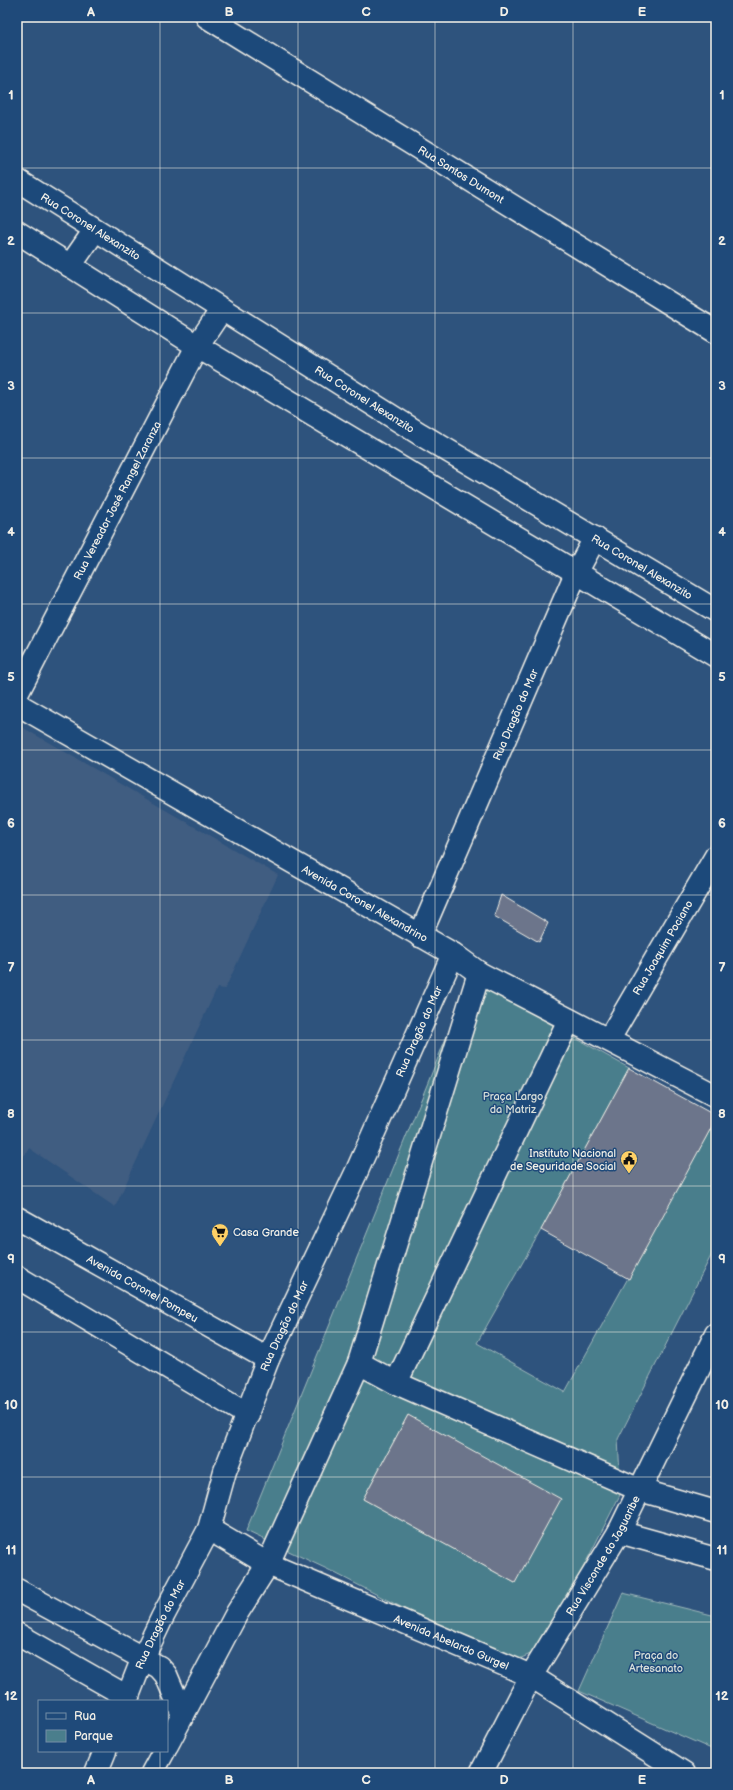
<svg xmlns="http://www.w3.org/2000/svg" width="733" height="1790" font-family="'Balsamiq Sans',sans-serif">
<style>
.built{fill:#415d81}
.green{fill:#4a7e8c;stroke:#9fb8ba;fill-rule:evenodd}
.building{fill:#6c758b;stroke:#f4f1e8}
.lines{fill:none;stroke-linecap:round;stroke-linejoin:round}
.minor-casing{stroke:#f4f1e8;stroke-width:25}
.major-casing{stroke:#f4f1e8;stroke-width:25}
.minor{stroke:#1f4a7a;stroke-width:22}
.major{stroke:#1f4a7a;stroke-width:22}
.grid{fill:none;stroke:#f4f1e8;stroke-width:1;stroke-opacity:0.55}
.labels{text-anchor:middle;dominant-baseline:central;stroke-width:3;stroke-linejoin:round;paint-order:stroke}
.street-label{font-size:11px;fill:#f4f1e8;stroke:#1f4a7a}
.park-label{font-size:11px;fill:#dae0da;stroke:#1f4a7a}
.poi-label{font-size:11px;fill:#f4f1e8;stroke:#1f4a7a;text-anchor:end}
.neatline{fill:none;stroke:#f4f1e8;stroke-width:1.5}
.grid-label{font-size:13px;text-anchor:middle;font-weight:bold;fill:#f4f1e8}
</style>
<rect width="100%" height="100%" fill="#2e537d"/>
<filter id="ink" filterUnits="userSpaceOnUse"><feTurbulence type="fractalNoise" baseFrequency=".025" numOctaves="2"/><feDisplacementMap in="SourceGraphic" scale="8" xChannelSelector="R" yChannelSelector="G"/><feConvolveMatrix kernelMatrix="1 2 1 2 8 2 1 2 1" color-interpolation-filters="sRGB"/></filter>
<g filter="url(#ink)">
<path class="built" d="M 20,726 L 278,875 L 225,989 L 217,988 L 115,1207 L 29,1148 L 17,1165 L 17,731 Z"/>
<path class="green" d="M 470,979 L 629,1068 L 541,1230 L 477,1343 L 565,1392 L 716,1119 L 716,1246 L 618,1439 L 621,1493 L 542,1649 L 510,1663 L 327,1569 L 246,1531 ZM 408,1415 L 515,1583 L 363,1499 Z
M 623,1593 L 716,1616 L 716,1751 L 579,1691 Z"/>
<path class="building" d="M 501,895 L 548,923 L 539,942 L 494,916 Z
M 629,1068 L 716,1116 L 716,1119 L 629,1279 L 541,1230 Z
M 408,1415 L 561,1499 L 515,1583 L 363,1499 Z"/>
<g class="lines">
<g class="minor-casing">
<g id="minor">
<path id="s1" d="M 207,17 L 716,332"/>
<path id="s2" d="M 17,694 L 197,346 L 222,309"/>
<path id="s3" d="M 420,936 L 576,573 L 595,538"/>
<path id="s4" d="M 609,1039 L 716,856"/>
<path d="M 359,1363 L 396,1383 L 640,1490 L 716,1512"/>
<path d="M 396,1383 L 569,1020"/>
<path d="M 619,1532 L 716,1559"/>
<path d="M 268,1564 L 359,1363 L 479,973"/>
<path d="M 17,1590 L 159,1667 L 166,1675 L 183,1715"/>
<path d="M 17,1634 L 128,1697"/>
<path d="M 481,1773 L 531,1676 L 684,1773"/>
</g>
</g>
<g class="major-casing">
<g id="major">
<path id="s5" d="M 17,180 L 420,434 L 716,611"/>
<path d="M 17,232 L 197,346 L 716,656"/>
<path d="M 70,266 L 95,230"/>
<path id="s6" d="M 17,704 L 453,954 L 479,973 L 716,1096"/>
<path id="s7" d="M 17,1218 L 268,1359"/>
<path d="M 17,1277 L 248,1415"/>
<path id="s8" d="M 209,1529 L 268,1564 L 531,1676 L 619,1532 L 716,1334"/>
<path id="s9" d="M 126,1701 L 142,1660 L 162,1618 L 209,1529 L 225,1471 L 268,1359 L 356,1173 L 453,954"/>
<path d="M 167,1745 L 237,1613 L 268,1564"/>
<path d="M 96,1773 L 105,1751"/>
<path d="M 152,1773 L 164,1751"/>
</g>
</g>
<use href="#minor" class="minor"/>
<use href="#major" class="major"/>
</g>
</g>
<path class="grid" d="M 160,17 L 160,1701M 298,17 L 298,1773M 435,17 L 435,1773M 573,17 L 573,1773M 17,168 L 716,168M 17,313 L 716,313M 17,458 L 716,458M 17,604 L 716,604M 17,750 L 716,750M 17,895 L 716,895M 17,1040 L 716,1040M 17,1186 L 716,1186M 17,1332 L 716,1332M 17,1477 L 716,1477M 17,1622 L 716,1622M 160,1751 L 160,1773"/>
<defs>
<g id="civic-pin" transform="scale(0.9)"><path d="M0 17L-7.5 6A9.5 9.5 0 1 1 7.5 6Z" fill="#ffd166" stroke="#1f4a7a"/><path d="M-.6-6.5H3V-4.5H.6V-3L4-1V1h2V6H-6V1h2V-1L-.6-3ZM-1.2 2.5V6h2.4V2.5Z" fill="#111"/></g>
<g id="supermarket-pin" transform="scale(0.9)"><path d="M0 17L-7.5 6A9.5 9.5 0 1 1 7.5 6Z" fill="#ffd166" stroke="#1f4a7a"/><path d="M-6-5.5h2.5l.6 2H6L4.5 2H-2.5L-4.4-4H-6ZM-1.5 3.2a1.3 1.3 0 1 0 .1 0ZM3 3.2a1.3 1.3 0 1 0 .1 0Z" fill="#111"/></g>
</defs>
<g fill-rule="evenodd">
<use href="#civic-pin" x="629" y="1159"/>
<use href="#supermarket-pin" x="220" y="1232"/>
</g>
<g class="labels">
<g class="street-label">
<text stroke="none"><textPath href="#s1" startOffset="299">Rua Santos Dumont</textPath></text>
<text stroke="none"><textPath href="#s5" startOffset="87">Rua Coronel Alexanzito</textPath></text>
<text stroke="none"><textPath href="#s5" startOffset="411">Rua Coronel Alexanzito</textPath></text>
<text stroke="none"><textPath href="#s2" startOffset="218">Rua Vereador José Rangel Zaranza</textPath></text>
<text stroke="none"><textPath href="#s5" startOffset="735">Rua Coronel Alexanzito</textPath></text>
<text stroke="none"><textPath href="#s3" startOffset="241">Rua Dragão do Mar</textPath></text>
<text stroke="none"><textPath href="#s6" startOffset="401">Avenida Coronel Alexandrino</textPath></text>
<text stroke="none"><textPath href="#s4" startOffset="106">Rua Joaquim Pociano</textPath></text>
<text stroke="none"><textPath href="#s9" startOffset="732">Rua Dragão do Mar</textPath></text>
<text stroke="none"><textPath href="#s7" startOffset="144">Avenida Coronel Pompeu</textPath></text>
<text stroke="none"><textPath href="#s9" startOffset="408">Rua Dragão do Mar</textPath></text>
<text stroke="none"><textPath href="#s8" startOffset="495">Rua Visconde do Jaguaribe</textPath></text>
<text stroke="none"><textPath href="#s9" startOffset="84">Rua Dragão do Mar</textPath></text>
<text stroke="none"><textPath href="#s8" startOffset="268">Avenida Abelardo Gurgel</textPath></text>
</g>
<g class="park-label">
<text x="513" y="1096">Praça Largo<tspan x="513" dy="13">da Matriz</tspan></text>
<text x="656" y="1655">Praça do<tspan x="656" dy="13">Artesanato</tspan></text>
</g>
<g class="poi-label">
<text x="616" y="1153">Instituto Nacional<tspan x="616" dy="13">de Seguridade Social</tspan></text>
<text x="233" y="1232" text-anchor="start">Casa Grande</text>
</g>
</g>
<rect width="733" height="1790" fill="none" stroke="#1f4a7a" stroke-width="44"/>
<rect x="38" y="1700" width="130" height="52" fill="#1f4a7a" stroke="#748da6"/>
<rect x="46" y="1713" width="20" height="6" fill="#1f4a7a" stroke="#748da6"/>
<text x="74" y="1720" font-size="12" fill="#f4f1e8">Rua</text>
<rect x="46" y="1730" width="20" height="12" fill="#4a7e8c" stroke="#748da6"/>
<text x="74" y="1740" font-size="12" fill="#f4f1e8">Parque</text>
<rect x="22" y="22" width="689" height="1746" class="neatline"/>
<g class="grid-label">
<text x="91" y="16">A</text>
<text x="229" y="16">B</text>
<text x="366" y="16">C</text>
<text x="504" y="16">D</text>
<text x="642" y="16">E</text>
<text x="11" y="99">1</text>
<text x="722" y="99">1</text>
<text x="11" y="245">2</text>
<text x="722" y="245">2</text>
<text x="11" y="390">3</text>
<text x="722" y="390">3</text>
<text x="11" y="536">4</text>
<text x="722" y="536">4</text>
<text x="11" y="681">5</text>
<text x="722" y="681">5</text>
<text x="11" y="827">6</text>
<text x="722" y="827">6</text>
<text x="11" y="972">7</text>
<text x="722" y="972">7</text>
<text x="11" y="1118">8</text>
<text x="722" y="1118">8</text>
<text x="11" y="1263">9</text>
<text x="722" y="1263">9</text>
<text x="11" y="1409">10</text>
<text x="722" y="1409">10</text>
<text x="11" y="1554">11</text>
<text x="722" y="1554">11</text>
<text x="11" y="1700">12</text>
<text x="722" y="1700">12</text>
<text x="91" y="1784">A</text>
<text x="229" y="1784">B</text>
<text x="366" y="1784">C</text>
<text x="504" y="1784">D</text>
<text x="642" y="1784">E</text>
</g>
</svg>
